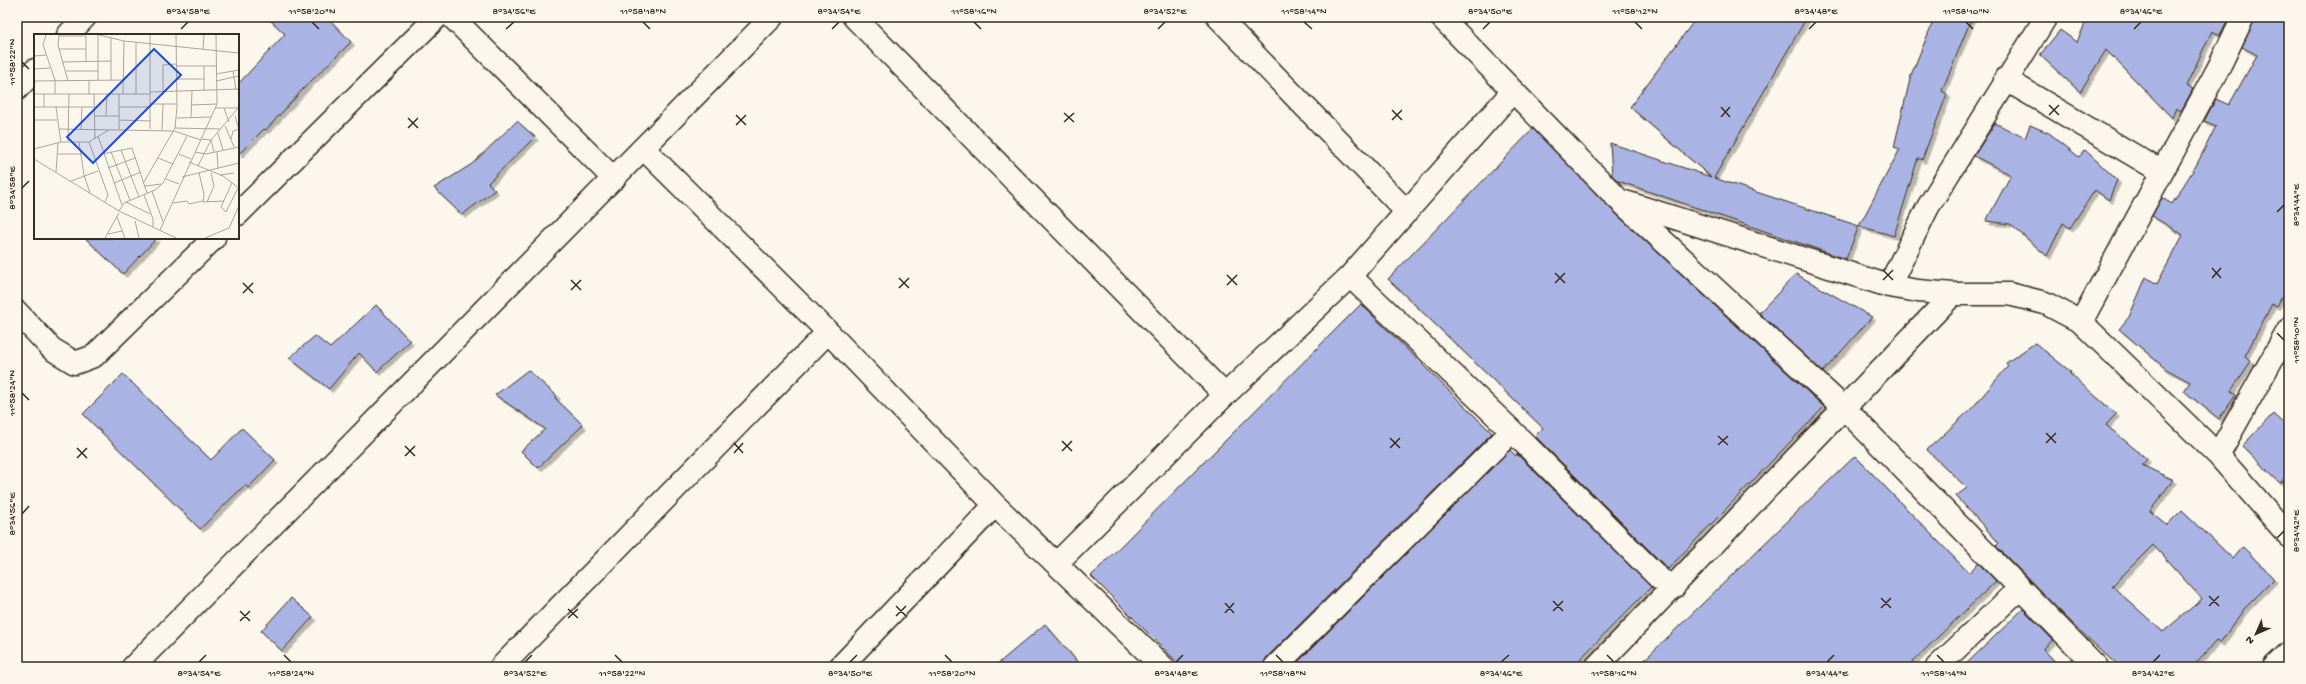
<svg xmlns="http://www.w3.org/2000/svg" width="2306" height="684" font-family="'Gochi Hand',sans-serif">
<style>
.building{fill:#a9b4e4;stroke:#3b2a1e;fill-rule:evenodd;filter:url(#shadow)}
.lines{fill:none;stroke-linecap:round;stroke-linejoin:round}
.minor-casing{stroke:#3b2a1e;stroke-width:25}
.minor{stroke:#fbf7ec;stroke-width:22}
.ticks{fill:none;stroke:#3b2a1e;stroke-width:1.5}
.inset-road{fill:none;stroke:#aea59a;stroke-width:1}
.view{fill:#1d4ed8;fill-opacity:0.15;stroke:#1d4ed8;stroke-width:2}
.inset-edge{fill:none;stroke:#3b2a1e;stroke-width:2}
.neatline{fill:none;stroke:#3b2a1e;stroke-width:1.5}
.ticks-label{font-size:10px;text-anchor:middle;fill:#3b2a1e}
</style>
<defs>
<filter id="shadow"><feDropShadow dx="3.5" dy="3.5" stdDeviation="0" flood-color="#0004"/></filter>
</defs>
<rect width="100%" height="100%" fill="#fbf7ec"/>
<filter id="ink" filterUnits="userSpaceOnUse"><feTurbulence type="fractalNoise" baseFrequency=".025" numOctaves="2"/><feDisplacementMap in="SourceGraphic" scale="8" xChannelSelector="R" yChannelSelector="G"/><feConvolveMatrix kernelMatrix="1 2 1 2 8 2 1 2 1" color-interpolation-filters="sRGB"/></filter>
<g filter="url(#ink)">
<path class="building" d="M 267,17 L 327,17 L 351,42 L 304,88 L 266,130 L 264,129 L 238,155 L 238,84 L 285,34 Z
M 1697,17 L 1807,17 L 1714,178 L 1859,226 L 1846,259 L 1618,181 L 1612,175 L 1610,143 L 1711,177 L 1630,107 Z
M 1935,17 L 1972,17 L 1942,91 L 1947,94 L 1922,160 L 1918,158 L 1894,236 L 1859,226 L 1900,149 L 1894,147 L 1911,75 Z
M 2088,17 L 2229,17 L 2220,35 L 2212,31 L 2186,86 L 2193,89 L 2181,111 L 2176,108 L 2172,118 L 2106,50 L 2080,92 L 2040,55 L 2060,30 L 2077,42 Z
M 2255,17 L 2289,17 L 2289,284 L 2277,306 L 2272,304 L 2245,356 L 2251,361 L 2231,391 L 2236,395 L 2219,419 L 2184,391 L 2190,382 L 2166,369 L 2119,329 L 2129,317 L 2146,277 L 2157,284 L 2183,235 L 2152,216 L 2162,198 L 2172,204 L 2197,164 L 2216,126 L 2204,121 L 2216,99 L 2229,105 L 2257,55 L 2242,47 Z
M 517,121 L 535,137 L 488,183 L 495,190 L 462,215 L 434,188 L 472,164 Z
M 1995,123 L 2025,138 L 2030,125 L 2049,133 L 2079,157 L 2085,150 L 2117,180 L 2109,200 L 2095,190 L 2070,228 L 2063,223 L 2047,256 L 2010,224 L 1986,221 L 2011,175 L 1974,156 Z
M 1533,129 L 1611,209 L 1824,407 L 1668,569 L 1535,436 L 1543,428 L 1388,279 Z
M 85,238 L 157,238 L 123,274 Z
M 1796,274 L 1872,317 L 1823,372 L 1759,313 Z
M 1361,304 L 1492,433 L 1266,658 L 1263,667 L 1182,667 L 1091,576 Z
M 376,305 L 410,341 L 377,372 L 359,353 L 329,389 L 289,358 L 315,336 L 330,348 Z
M 2035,343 L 2071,372 L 2069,373 L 2116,414 L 2106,425 L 2147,459 L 2142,465 L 2173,480 L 2150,511 L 2167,525 L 2182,510 L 2233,559 L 2243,547 L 2274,579 L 2244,609 L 2220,643 L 2217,640 L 2192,667 L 2119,667 L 2075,626 L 1996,546 L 1999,543 L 1956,496 L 1967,488 L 1927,450 L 1973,407 L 2008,366 L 2006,363 ZM 2153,545 L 2202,599 L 2163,632 L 2112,586 Z
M 528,370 L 557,396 L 555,398 L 583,425 L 538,468 L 521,451 L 545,429 L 495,395 Z
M 123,374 L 211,460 L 242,428 L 275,460 L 248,488 L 245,485 L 200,529 L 83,414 Z
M 2273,414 L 2289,429 L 2289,473 L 2280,483 L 2242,446 Z
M 1510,450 L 1516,456 L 1517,454 L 1651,587 L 1572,667 L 1293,667 Z
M 1855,456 L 1969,573 L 1978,563 L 1996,581 L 1907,667 L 1637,667 Z
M 291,598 L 313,617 L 282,651 L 261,631 Z
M 2023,609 L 2053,640 L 2043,649 L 2060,667 L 1963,667 Z
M 1045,624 L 1082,667 L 994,667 Z"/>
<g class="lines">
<g class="minor-casing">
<path id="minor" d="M 452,17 L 614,179
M 854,17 L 1225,395
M 1218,17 L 1407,212
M 1441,17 L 1619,200 L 1845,409 L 2097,667
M 68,35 L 85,17
M 2005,79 L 2162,172
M 17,89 L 35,70
M 644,149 L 828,332 L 995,505 L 1163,667
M 1625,202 L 1889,286 L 1918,291 L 1953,294 L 2009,294 L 2045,303 L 2081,322 L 2218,455 L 2289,536
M 238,214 L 437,17
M 1350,276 L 1512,431 L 1660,579 L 1674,587
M 1889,286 L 1928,207 L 2046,17
M 17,312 L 52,349 L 75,363 L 94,356 L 214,238
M 2081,322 L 2219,67 L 2243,17
M 2218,455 L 2289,329
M 1057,563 L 1225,395 L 1350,276 L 1513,91
M 133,667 L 772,17
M 501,667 L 828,332
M 840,667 L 995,505
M 1275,667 L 1512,431
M 1596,667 L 1953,294
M 1937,667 L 2020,588
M 2274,667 L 2289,653"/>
</g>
<use href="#minor" class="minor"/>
</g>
</g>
<path class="ticks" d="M 312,22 L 319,29M 643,22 L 650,29M 974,22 L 981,29M 1304,22 L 1312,29M 1635,22 L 1642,29M 1966,22 L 1973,29M 181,29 L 188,22M 506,29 L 514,22M 832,29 L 839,22M 1158,29 L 1165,22M 1483,29 L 1490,22M 1809,29 L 1816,22M 2134,29 L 2141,22M 22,62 L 29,69M 2049,105 L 2059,115M 1721,107 L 1730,117M 1392,110 L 1402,120M 1064,113 L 1074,122M 736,115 L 746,125M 2049,115 L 2059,105M 1721,117 L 1730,107M 408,118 L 418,128M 1392,120 L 1402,110M 1064,122 L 1074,113M 736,125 L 746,115M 408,128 L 418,118M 22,188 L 29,181M 2277,212 L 2284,205M 2212,268 L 2221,278M 1883,270 L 1893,280M 1555,273 L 1565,283M 1227,275 L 1237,285M 899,278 L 909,288M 2212,278 L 2221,268M 571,280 L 581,290M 1883,280 L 1893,270M 243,283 L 253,293M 1555,283 L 1565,273M 1227,285 L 1237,275M 899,288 L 909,278M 571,290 L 581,280M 243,293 L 253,283M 2277,333 L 2284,340M 22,393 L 29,400M 2046,433 L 2056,443M 1718,436 L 1728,445M 1390,438 L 1400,448M 1062,441 L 1072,451M 734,443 L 743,453M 2046,443 L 2056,433M 1718,445 L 1728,436M 405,446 L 415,456M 77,448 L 87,458M 1390,448 L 1400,438M 1062,451 L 1072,441M 734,453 L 743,443M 405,456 L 415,446M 77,458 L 87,448M 22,514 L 29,506M 2277,538 L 2284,531M 2209,596 L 2219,606M 1881,598 L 1891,608M 1553,601 L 1563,611M 1225,603 L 1234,613M 896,606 L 906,616M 2209,606 L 2219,596M 1881,608 L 1891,598M 568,609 L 578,618M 240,611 L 250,621M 1553,611 L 1563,601M 1225,613 L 1234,603M 896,616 L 906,606M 568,618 L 578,609M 240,621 L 250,611M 284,655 L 291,662M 615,655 L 622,662M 945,655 L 952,662M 1276,655 L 1283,662M 1607,655 L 1614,662M 1937,655 L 1944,662M 199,662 L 206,655M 525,662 L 532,655M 850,662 L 857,655M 1176,662 L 1183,655M 1501,662 L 1509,655M 1827,662 L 1834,655M 2153,662 L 2160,655"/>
<g transform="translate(34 34)">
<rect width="205" height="205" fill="#fbf7ec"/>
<path class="inset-road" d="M 12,1 L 9,11 L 21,46 L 21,60M 25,1 L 24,11 L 34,47M 64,1 L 64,47M 65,1 L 90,7 L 205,19M 116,1 L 116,95M 25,2 L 52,2M 102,8 L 102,60M 25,15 L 52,15M 169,15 L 170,1M 0,22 L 12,21M 52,27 L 52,2M 29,28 L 77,27M 142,32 L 182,32M 170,32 L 170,57M 0,35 L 16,34M 32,37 L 64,37M 199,37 L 202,56M 182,40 L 205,36M 143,45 L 170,45M 77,46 L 77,4M 55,47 L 55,60M 182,47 L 205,42M 0,54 L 1,47 L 89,46M 116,58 L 205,55M 129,58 L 129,31 L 142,30M 0,60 L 116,60M 60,60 L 61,104M 85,60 L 85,95M 89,60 L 90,7M 116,70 L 143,70M 157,71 L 183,70M 0,73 L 60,73M 10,73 L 10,60M 22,73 L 25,95 L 140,97 L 167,106M 85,73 L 116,73M 181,74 L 205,74M 190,74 L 195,88M 60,82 L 85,82M 72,82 L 73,60M 201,82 L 205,96M 157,83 L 158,57M 143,84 L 177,83M 0,86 L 23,86M 85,86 L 117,87M 191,92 L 200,113M 141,94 L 186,95M 25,95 L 27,108M 47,96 L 48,73M 128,96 L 129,70M 184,99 L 189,116M 64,102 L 88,171M 168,105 L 177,106 L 180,118M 197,105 L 199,97 L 205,95M 34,107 L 35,60M 45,108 L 50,141 L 56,159M 55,108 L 74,161 L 71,168M 0,115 L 27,108 L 55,108 L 75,96M 87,116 L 105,163M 77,118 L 96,166M 161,118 L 172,120 L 205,113M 183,118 L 184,134M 24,120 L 48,120M 68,120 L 98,114 L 113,159M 145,120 L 157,125M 124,124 L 139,130M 0,125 L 85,177 L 142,204M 155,128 L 189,142 L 205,154M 164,132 L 177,106 L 205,73M 74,134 L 101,124M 22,138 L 24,109M 165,139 L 170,160 L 169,168 L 190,167M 186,141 L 200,139M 148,143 L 205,129M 132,145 L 145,150M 37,147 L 64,137M 110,148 L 141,94 L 143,73 L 142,1M 80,149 L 107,138M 198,149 L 187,173 L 192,178 L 204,154M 111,152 L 127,150M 118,157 L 129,188M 110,161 L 119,185 L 119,193M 92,168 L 116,180M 173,168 L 180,152 L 177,139M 138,169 L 153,167 L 155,170 L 169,167M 85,177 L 90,169 L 121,156 L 129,149 L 153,102M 83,183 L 91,204M 101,187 L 105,204M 126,196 L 183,70 L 182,1M 74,200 L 88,197M 71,204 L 85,179M 171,204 L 195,194 L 205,172"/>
<path class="view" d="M 120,15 L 147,41 L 59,129 L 33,103 Z"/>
<rect width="205" height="205" class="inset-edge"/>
</g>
<rect width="2306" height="684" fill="none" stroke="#fbf7ec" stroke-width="44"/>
<g transform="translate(2256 634) rotate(225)" stroke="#fbf7ec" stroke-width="3" paint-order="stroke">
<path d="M0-3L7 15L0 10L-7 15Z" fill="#3b2a1e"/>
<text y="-6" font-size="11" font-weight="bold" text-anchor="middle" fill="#3b2a1e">N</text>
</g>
<rect x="22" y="22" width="2262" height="640" class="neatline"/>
<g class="ticks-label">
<text x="188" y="14">8°34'58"E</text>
<text x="312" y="14">11°58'20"N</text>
<text x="514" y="14">8°34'56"E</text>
<text x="643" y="14">11°58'18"N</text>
<text x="839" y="14">8°34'54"E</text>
<text x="974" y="14">11°58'16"N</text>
<text x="1165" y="14">8°34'52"E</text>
<text x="1304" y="14">11°58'14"N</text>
<text x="1490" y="14">8°34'50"E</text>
<text x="1635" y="14">11°58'12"N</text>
<text x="1816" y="14">8°34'48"E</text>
<text x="1966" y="14">11°58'10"N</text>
<text x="2141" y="14">8°34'46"E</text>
<text transform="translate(11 62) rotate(-90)" y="4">11°58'22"N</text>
<text transform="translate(11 188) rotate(-90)" y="4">8°34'58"E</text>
<text transform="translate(2295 205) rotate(-90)" y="4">8°34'44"E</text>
<text transform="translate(2295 340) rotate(-90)" y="4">11°58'10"N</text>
<text transform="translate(11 393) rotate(-90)" y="4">11°58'24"N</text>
<text transform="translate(11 514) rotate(-90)" y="4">8°34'56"E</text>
<text transform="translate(2295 531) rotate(-90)" y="4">8°34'42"E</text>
<text x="199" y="676">8°34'54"E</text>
<text x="291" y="676">11°58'24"N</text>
<text x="525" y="676">8°34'52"E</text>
<text x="622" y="676">11°58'22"N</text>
<text x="850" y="676">8°34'50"E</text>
<text x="952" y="676">11°58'20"N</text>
<text x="1176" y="676">8°34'48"E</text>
<text x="1283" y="676">11°58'18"N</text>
<text x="1501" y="676">8°34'46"E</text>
<text x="1614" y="676">11°58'16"N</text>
<text x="1827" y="676">8°34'44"E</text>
<text x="1944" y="676">11°58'14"N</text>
<text x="2153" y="676">8°34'42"E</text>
</g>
</svg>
